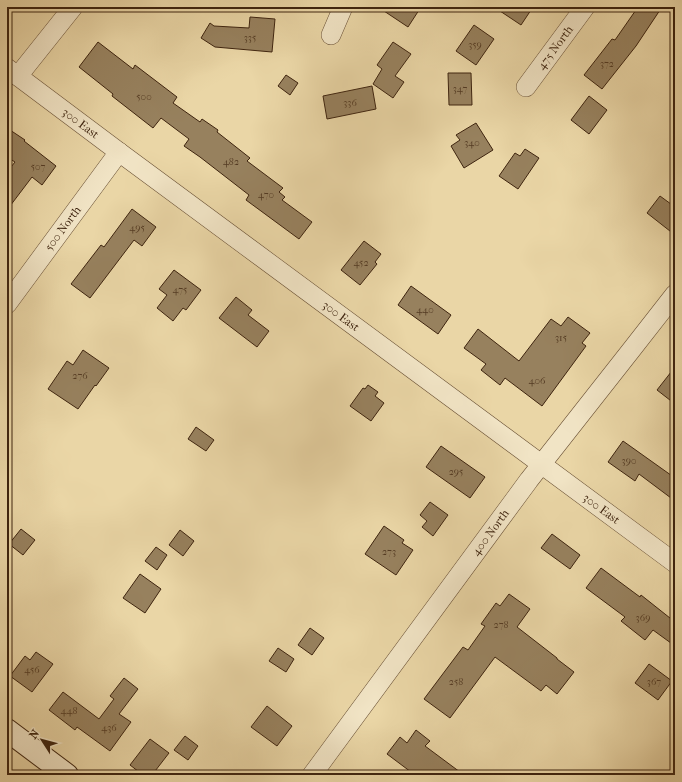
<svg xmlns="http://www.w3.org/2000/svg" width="682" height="782" font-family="'IM FELL French Canon',serif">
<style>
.building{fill:#97815e;stroke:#3e240f}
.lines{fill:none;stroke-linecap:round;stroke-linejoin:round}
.street-casing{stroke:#695035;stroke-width:20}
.secondary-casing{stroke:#3e240f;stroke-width:24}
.street{stroke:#f1e4c5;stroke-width:19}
.secondary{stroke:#f1e4c5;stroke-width:22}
.labels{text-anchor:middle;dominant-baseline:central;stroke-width:3;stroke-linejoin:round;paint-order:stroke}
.number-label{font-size:10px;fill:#543b23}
.street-label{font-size:12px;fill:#3e240f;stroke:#f1e4c5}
</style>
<rect width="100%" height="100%" fill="#ead6a6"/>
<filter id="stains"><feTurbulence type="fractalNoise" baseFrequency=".005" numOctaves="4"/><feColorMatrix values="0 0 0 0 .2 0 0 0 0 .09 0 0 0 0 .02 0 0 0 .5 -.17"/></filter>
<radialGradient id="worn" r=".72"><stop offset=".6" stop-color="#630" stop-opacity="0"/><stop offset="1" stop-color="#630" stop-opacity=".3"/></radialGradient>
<path class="building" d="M 378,7 L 421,7 L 408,27 Z
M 494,7 L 533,7 L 521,25 Z
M 638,7 L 662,7 L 636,46 L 602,89 L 584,75 L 612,39 L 615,40 Z
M 250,17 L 275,19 L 272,52 L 215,47 L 201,38 L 210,23 L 214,26 L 249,28 Z
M 474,25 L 494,39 L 476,65 L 456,51 Z
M 98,42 L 133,69 L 135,65 L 177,97 L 173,103 L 200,122 L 202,119 L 218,130 L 217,132 L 250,158 L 247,161 L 283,188 L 279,192 L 285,197 L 282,200 L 312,222 L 299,239 L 246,200 L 249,195 L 200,157 L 184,146 L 189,139 L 161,118 L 153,128 L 112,96 L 113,94 L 79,67 Z
M 393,42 L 411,54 L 395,76 L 404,82 L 393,98 L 373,84 L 382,69 L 377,65 Z
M 448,73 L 471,73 L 472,105 L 449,105 Z
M 286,75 L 298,83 L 290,95 L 278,86 Z
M 372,86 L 376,109 L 327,119 L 323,96 Z
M 589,96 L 607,110 L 589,134 L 571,120 Z
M 476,123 L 493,150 L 464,168 L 451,146 L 460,140 L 456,135 Z
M 7,128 L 25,140 L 24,141 L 56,166 L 42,185 L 32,177 L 7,210 L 7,172 L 15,162 L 7,157 Z
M 525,149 L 539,158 L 518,189 L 499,176 L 515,153 L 520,156 Z
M 660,196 L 675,207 L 675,235 L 647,213 Z
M 132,209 L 156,227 L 142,246 L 134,240 L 90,298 L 71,284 L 101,245 L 104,247 Z
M 364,241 L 381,254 L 375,262 L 377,264 L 360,285 L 341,270 Z
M 174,270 L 201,290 L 186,310 L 183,308 L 173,321 L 157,308 L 167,295 L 159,289 Z
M 411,286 L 451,315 L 438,334 L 398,305 Z
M 236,297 L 252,310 L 248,315 L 269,331 L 257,347 L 219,318 Z
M 568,317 L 590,333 L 582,343 L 586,346 L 542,406 L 505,378 L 500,385 L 481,370 L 486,364 L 464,348 L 478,329 L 519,361 L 551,319 L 561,326 Z
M 83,350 L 109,368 L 96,386 L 95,385 L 78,409 L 48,389 L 67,361 L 73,365 Z
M 675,367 L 675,404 L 657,390 Z
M 368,385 L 378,392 L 375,396 L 384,403 L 371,421 L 350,406 L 363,388 L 365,389 Z
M 196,427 L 214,440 L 206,451 L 188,439 Z
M 623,441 L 675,478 L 675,501 L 639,474 L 635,481 L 608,462 Z
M 441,446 L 485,477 L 470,498 L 426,467 Z
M 430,502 L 448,515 L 433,536 L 422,527 L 427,521 L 420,515 Z
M 384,526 L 404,540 L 402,543 L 413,550 L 396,575 L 365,554 Z
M 21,529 L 35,540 L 23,555 L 9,544 Z
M 180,530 L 194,541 L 183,556 L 169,545 Z
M 552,534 L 580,555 L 570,569 L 541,548 Z
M 156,547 L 167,555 L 157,570 L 145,561 Z
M 601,568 L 640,597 L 641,595 L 675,622 L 675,646 L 653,630 L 645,640 L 621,621 L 625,617 L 586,588 Z
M 140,574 L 161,589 L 145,613 L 123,598 Z
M 509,594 L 530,609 L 517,627 L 557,658 L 557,659 L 574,672 L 557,694 L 546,685 L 541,691 L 495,657 L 450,718 L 424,699 L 463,647 L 468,650 L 485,626 L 481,624 L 496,603 L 500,606 Z
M 310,628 L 324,638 L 312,655 L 298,645 Z
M 278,648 L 294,659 L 286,672 L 269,661 Z
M 36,652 L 53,664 L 32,692 L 10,676 L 25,656 L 30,660 Z
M 649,664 L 672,681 L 658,700 L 635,683 Z
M 124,678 L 138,689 L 119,714 L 131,722 L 110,751 L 77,727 L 75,730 L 49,710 L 63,692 L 99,719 L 114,699 L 110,696 Z
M 267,706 L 292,726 L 277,746 L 251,727 Z
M 416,730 L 430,741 L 425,746 L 464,775 L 415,775 L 387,754 L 400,737 L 407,743 Z
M 185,736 L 198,746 L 188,760 L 174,750 Z
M 150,739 L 169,753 L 152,775 L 143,775 L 130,765 Z"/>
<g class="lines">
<g class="street-casing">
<g id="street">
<path d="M 331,35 L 343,7"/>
<path id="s1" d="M 7,68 L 119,152 L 675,563"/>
<path d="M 18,76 L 73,7"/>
<path id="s2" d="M 526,87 L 585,7"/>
<path id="s3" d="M 7,304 L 119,152"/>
<path id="s4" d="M 312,775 L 529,480 L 632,349 L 675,294"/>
</g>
</g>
<g class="secondary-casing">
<path id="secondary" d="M 7,730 L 67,775"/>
</g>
<use href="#street" class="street"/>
<use href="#secondary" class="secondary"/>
</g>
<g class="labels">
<g class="number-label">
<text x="250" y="38">335</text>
<text x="475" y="45">359</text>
<text x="607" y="64">372</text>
<text x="460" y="89">347</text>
<text x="144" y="97">500</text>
<text x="350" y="103">336</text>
<text x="472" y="143">340</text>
<text x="231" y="162">482</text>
<text x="38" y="167">507</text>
<text x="266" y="195">470</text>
<text x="137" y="228">495</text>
<text x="361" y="263">452</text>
<text x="180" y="290">475</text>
<text x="425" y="310">440</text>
<text x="561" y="338">315</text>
<text x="80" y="376">276</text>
<text x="537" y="381">406</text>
<text x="629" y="461">390</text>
<text x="456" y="472">295</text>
<text x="389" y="552">273</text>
<text x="643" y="618">369</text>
<text x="501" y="625">278</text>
<text x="32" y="670">456</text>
<text x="456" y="682">258</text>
<text x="654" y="682">367</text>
<text x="69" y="711">448</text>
<text x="109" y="728">436</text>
</g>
<g class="street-label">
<text stroke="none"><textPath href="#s2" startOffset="49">475 North</textPath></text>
<text stroke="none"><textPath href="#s1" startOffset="92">300 East</textPath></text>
<text stroke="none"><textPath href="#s3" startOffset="94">500 North</textPath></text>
<text stroke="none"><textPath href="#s1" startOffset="416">300 East</textPath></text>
<text stroke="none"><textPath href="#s1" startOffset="740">300 East</textPath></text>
<text stroke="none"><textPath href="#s4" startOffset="301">400 North</textPath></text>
</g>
</g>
<rect width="682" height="782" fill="none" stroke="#ead6a6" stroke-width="24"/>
<rect x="8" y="8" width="666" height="766" fill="none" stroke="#3e240f" stroke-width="2"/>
<rect x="12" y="12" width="658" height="758" fill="none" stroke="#3e240f"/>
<g transform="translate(42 740) rotate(306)" stroke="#f1e4c5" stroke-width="3" paint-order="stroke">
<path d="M0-3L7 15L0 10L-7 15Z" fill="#3e240f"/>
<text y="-6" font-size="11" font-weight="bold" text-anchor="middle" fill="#3e240f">N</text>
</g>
<rect width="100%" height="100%" filter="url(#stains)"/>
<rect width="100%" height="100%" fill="url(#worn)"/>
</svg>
